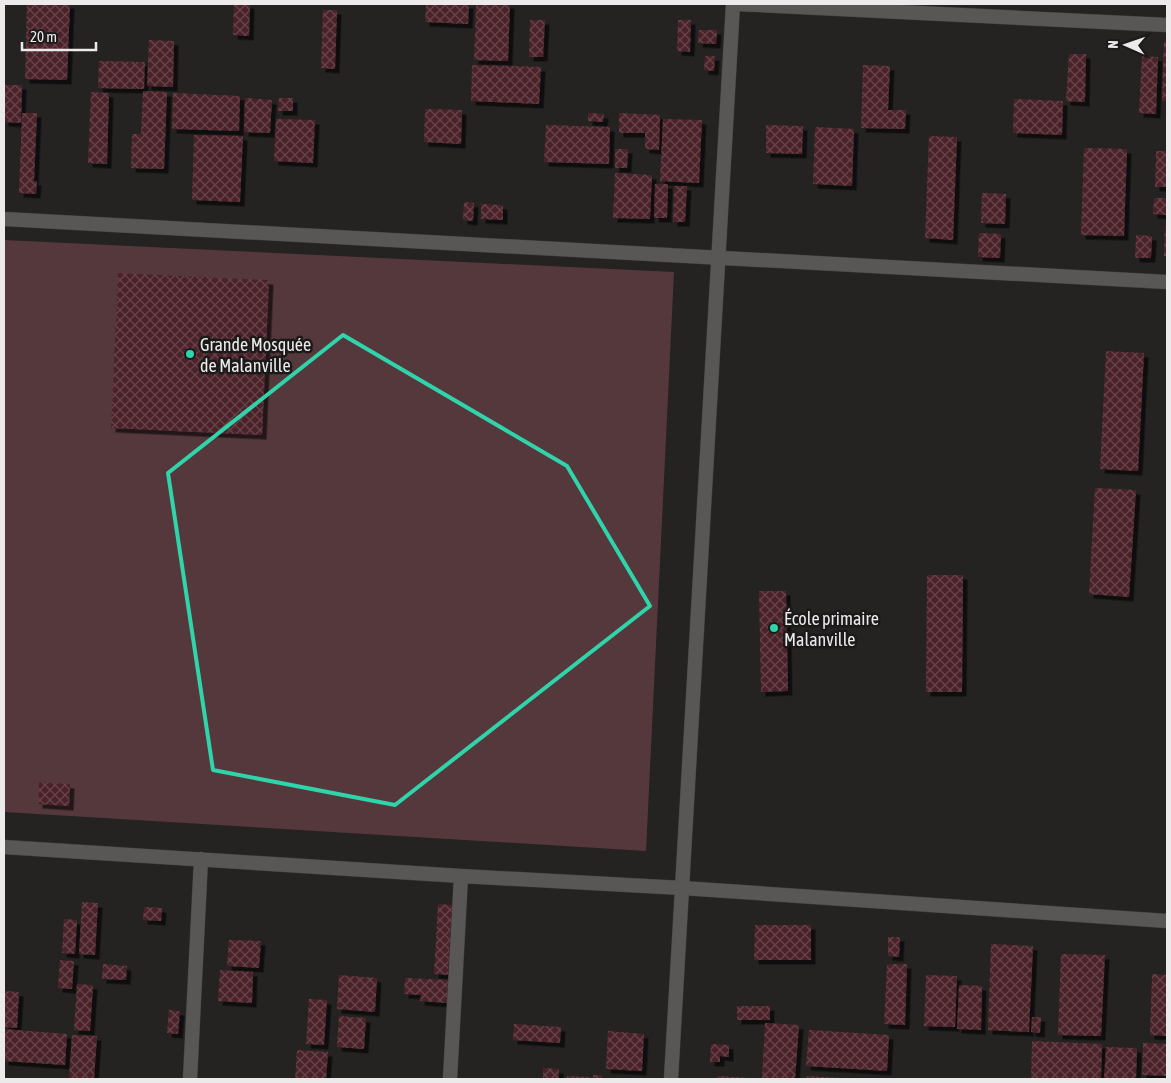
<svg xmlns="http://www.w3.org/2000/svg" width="1171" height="1083" font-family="'Asap Condensed',sans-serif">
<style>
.park{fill:#55383c}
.building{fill:url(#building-cross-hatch);filter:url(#shadow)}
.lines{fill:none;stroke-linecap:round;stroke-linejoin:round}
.minor-casing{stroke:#3f3c3d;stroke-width:15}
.minor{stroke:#595656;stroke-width:14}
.marked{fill:none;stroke:#30d4aa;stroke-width:4;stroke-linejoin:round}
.poi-dot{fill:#30d4aa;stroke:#1b1919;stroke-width:2}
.labels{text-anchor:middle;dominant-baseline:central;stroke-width:5;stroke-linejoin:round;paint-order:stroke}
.poi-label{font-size:18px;fill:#eceaea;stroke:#1b1919;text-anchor:start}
</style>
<defs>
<pattern id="building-cross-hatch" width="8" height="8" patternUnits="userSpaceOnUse" patternTransform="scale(1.25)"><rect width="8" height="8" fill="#4c242b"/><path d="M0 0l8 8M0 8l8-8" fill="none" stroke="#66444a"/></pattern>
<filter id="shadow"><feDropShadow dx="4.5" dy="4.5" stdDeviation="0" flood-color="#0009"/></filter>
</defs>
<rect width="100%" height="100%" fill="#252222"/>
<path class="park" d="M 4,240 L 674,272 L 646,851 L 4,812 Z"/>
<path class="building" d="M 27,4 L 70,4 L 67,80 L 25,79 Z
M 234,4 L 250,4 L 249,36 L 233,35 Z
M 426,4 L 469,4 L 468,24 L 425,22 Z
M 476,4 L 510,4 L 508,61 L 474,60 Z
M 323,10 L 337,10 L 335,69 L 321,68 Z
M 530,20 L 545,20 L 543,57 L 529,57 Z
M 678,20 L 691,20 L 690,52 L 677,51 Z
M 699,30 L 717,30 L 716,44 L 698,43 Z
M 149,40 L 174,41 L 173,87 L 147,86 Z
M 1164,41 L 1167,41 L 1167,101 L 1162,101 Z
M 1069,54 L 1086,54 L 1085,102 L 1066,101 Z
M 705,56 L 715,56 L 714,71 L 704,70 Z
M 1142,56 L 1158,57 L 1156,114 L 1139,113 Z
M 99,61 L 145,62 L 144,89 L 98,88 Z
M 472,65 L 541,67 L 539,104 L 471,101 Z
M 863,65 L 890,66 L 888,110 L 906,110 L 905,129 L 861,128 Z
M 4,85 L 22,85 L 21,123 L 4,122 Z
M 143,91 L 167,92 L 164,169 L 131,168 L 132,134 L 141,134 Z
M 91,92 L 109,93 L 107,164 L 88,163 Z
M 173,93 L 240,96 L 239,131 L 172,129 Z
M 245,98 L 272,100 L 270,133 L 244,132 Z
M 279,98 L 293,98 L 293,111 L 278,111 Z
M 1014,99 L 1063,101 L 1062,135 L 1013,133 Z
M 425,109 L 462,110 L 461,144 L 424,142 Z
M 22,113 L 37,113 L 34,181 L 37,181 L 36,194 L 19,193 Z
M 588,113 L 604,114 L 603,122 L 588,121 Z
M 619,113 L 660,115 L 659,150 L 645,149 L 645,133 L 619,133 Z
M 276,119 L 315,120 L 313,163 L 274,161 Z
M 663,119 L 702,120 L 699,183 L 660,181 Z
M 546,125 L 610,127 L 609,164 L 544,162 Z
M 766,125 L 803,126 L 802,154 L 766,153 Z
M 815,127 L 854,129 L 852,186 L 813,184 Z
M 194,135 L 243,136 L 240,202 L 192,200 Z
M 929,136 L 957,137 L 953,240 L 925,238 Z
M 1084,148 L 1127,149 L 1124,236 L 1081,235 Z
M 615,149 L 628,149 L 627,168 L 615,168 Z
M 1156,151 L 1167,151 L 1167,187 L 1155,187 Z
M 615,173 L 652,175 L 650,219 L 613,218 Z
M 655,184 L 668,184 L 667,218 L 654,218 Z
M 674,186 L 687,186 L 685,222 L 673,222 Z
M 982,193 L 1006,194 L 1005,224 L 981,223 Z
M 1154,198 L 1167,198 L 1166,215 L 1153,214 Z
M 464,202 L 474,203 L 473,221 L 463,220 Z
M 481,204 L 503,205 L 503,220 L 481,219 Z
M 1165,226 L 1167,226 L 1167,256 L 1164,256 Z
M 979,233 L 1001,234 L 1000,258 L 978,257 Z
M 1136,235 L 1152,236 L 1151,258 L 1135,258 Z
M 118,273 L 269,280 L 262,435 L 111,428 Z
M 1106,351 L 1144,353 L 1138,471 L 1100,469 Z
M 1095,488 L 1136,490 L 1129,597 L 1089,594 Z
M 927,575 L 963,575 L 962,692 L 926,692 Z
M 759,591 L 786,591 L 788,691 L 761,692 Z
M 39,782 L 70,784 L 69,806 L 38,804 Z
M 82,902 L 98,903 L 95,955 L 79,954 Z
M 438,904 L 452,905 L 448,975 L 434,974 Z
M 144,907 L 162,908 L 161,921 L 143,920 Z
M 64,919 L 77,920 L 75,954 L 62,953 Z
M 755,925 L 811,925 L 811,960 L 754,960 Z
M 888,937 L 900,937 L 899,957 L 888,956 Z
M 229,940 L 261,941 L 259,968 L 227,966 Z
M 991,944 L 1033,946 L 1029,1032 L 988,1030 Z
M 1061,954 L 1105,955 L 1101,1036 L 1058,1035 Z
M 60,960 L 74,961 L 72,989 L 58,988 Z
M 103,964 L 127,966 L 126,980 L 102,979 Z
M 887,964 L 907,964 L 905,1025 L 884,1024 Z
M 220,970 L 253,972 L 252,1003 L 218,1001 Z
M 1152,974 L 1167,975 L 1167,1036 L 1150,1035 Z
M 339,975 L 377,978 L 375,1012 L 337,1009 Z
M 926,975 L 957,976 L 955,1027 L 924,1026 Z
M 405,978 L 448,980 L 447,1003 L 420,1001 L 421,995 L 404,994 Z
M 77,984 L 93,985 L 90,1031 L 74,1030 Z
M 959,985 L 982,986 L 981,1030 L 957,1029 Z
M 4,991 L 19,992 L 17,1028 L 4,1027 Z
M 309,999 L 327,1000 L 324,1045 L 306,1044 Z
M 737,1006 L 770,1006 L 770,1020 L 737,1020 Z
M 169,1010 L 180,1011 L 178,1034 L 167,1033 Z
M 339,1016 L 366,1018 L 364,1049 L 337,1047 Z
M 1032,1017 L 1041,1017 L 1040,1033 L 1031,1032 Z
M 765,1023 L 799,1025 L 795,1079 L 762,1079 Z
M 514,1024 L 561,1027 L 560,1043 L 513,1040 Z
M 4,1029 L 67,1034 L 65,1065 L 4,1061 Z
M 809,1030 L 889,1035 L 887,1071 L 806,1066 Z
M 608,1031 L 644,1034 L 642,1071 L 606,1069 Z
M 72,1035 L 97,1036 L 94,1079 L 69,1079 Z
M 1032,1041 L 1102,1044 L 1101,1079 L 1031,1079 Z
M 1143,1043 L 1167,1044 L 1167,1076 L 1142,1075 Z
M 711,1044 L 729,1045 L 729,1057 L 720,1056 L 720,1062 L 710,1062 Z
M 1106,1047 L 1137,1048 L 1136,1079 L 1104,1079 Z
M 297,1050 L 328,1052 L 326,1079 L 295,1079 Z
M 543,1068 L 559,1069 L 559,1079 L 543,1079 Z
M 593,1075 L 602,1075 L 602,1079 L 593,1079 Z
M 567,1076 L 589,1077 L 589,1079 L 567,1079 Z
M 718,1076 L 751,1078 L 751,1079 L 717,1079 Z
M 807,1076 L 841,1078 L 841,1079 L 806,1079 Z"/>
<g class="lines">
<g class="minor-casing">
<path id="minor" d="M 736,4 L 1167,25
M 4,219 L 1167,282
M 4,847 L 461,876 L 682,888 L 1167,921
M 190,1079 L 201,859
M 450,1079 L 461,876
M 671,1079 L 733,4"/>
</g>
<use href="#minor" class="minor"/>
</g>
<path class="marked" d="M 343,335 L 567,466 L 650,606 L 395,805 L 213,770 L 168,473 Z"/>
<g class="poi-dot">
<circle cx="190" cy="354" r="5"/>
<circle cx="774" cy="628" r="5"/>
</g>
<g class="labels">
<g class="poi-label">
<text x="200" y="344">Grande Mosquée<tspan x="200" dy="21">de Malanville</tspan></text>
<text x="784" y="618">École primaire<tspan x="784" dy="21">Malanville</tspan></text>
</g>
</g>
<rect width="1171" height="1083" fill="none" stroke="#eceaea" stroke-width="10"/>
<g transform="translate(1126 45) rotate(272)" stroke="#1b1919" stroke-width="4" paint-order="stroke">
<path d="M0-4L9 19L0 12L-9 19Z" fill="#eceaea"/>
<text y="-8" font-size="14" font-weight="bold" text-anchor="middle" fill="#eceaea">N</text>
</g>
<path d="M22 42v8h74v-8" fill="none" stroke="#eceaea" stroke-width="2.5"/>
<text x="30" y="42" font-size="15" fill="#eceaea" stroke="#1b1919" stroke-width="4" paint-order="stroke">20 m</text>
</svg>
